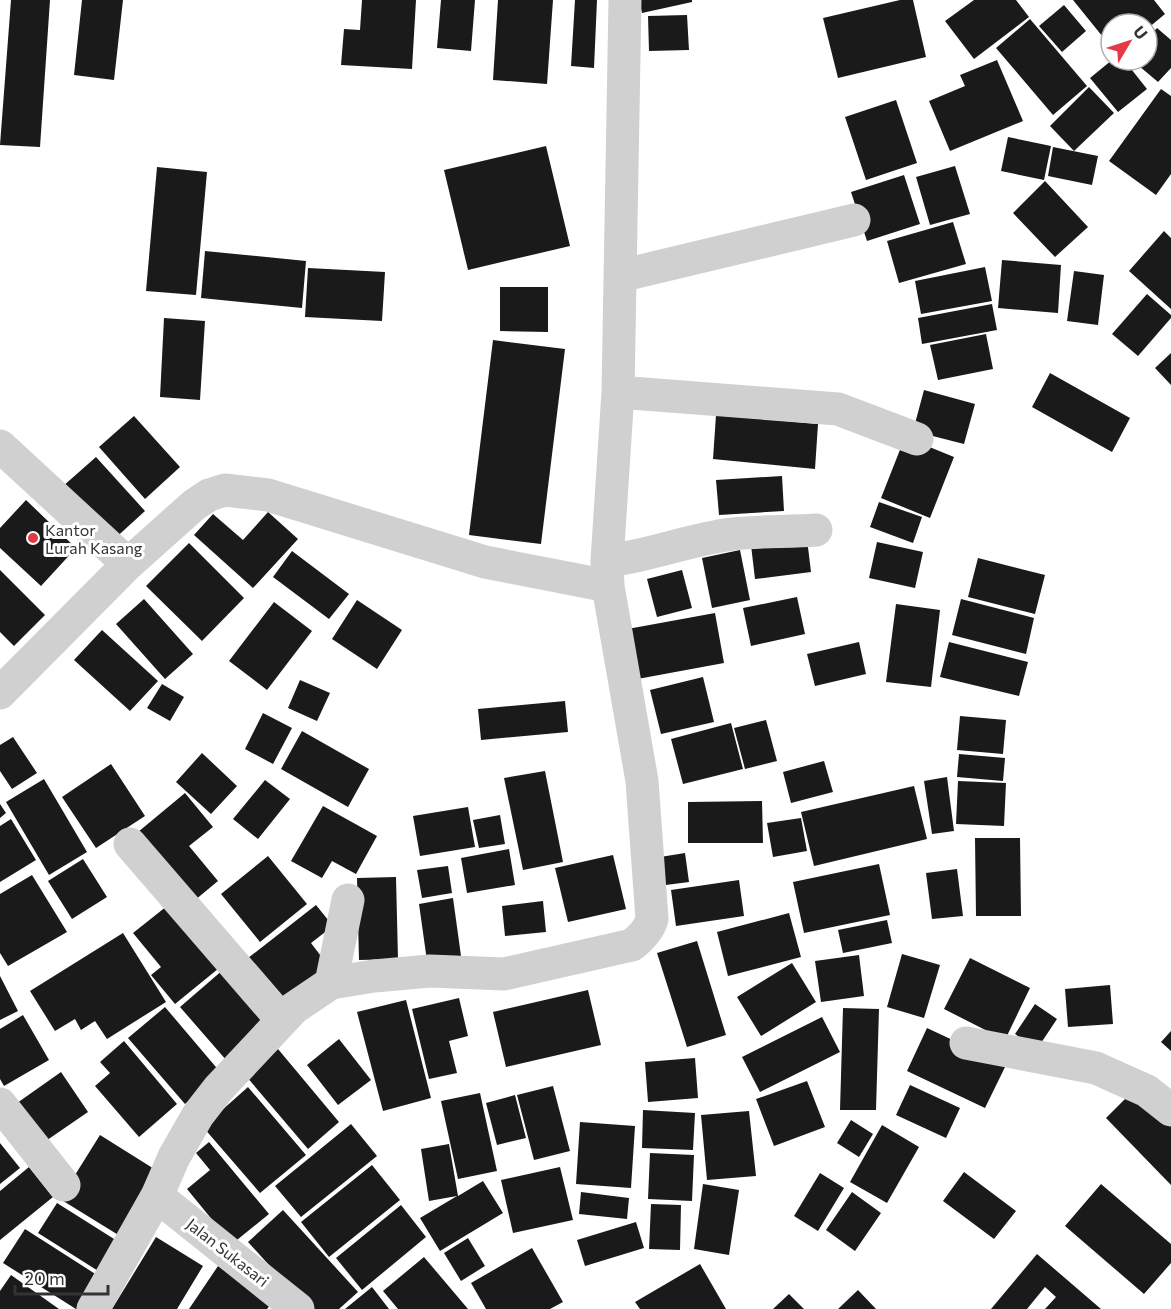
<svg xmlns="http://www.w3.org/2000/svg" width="1171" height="1309" font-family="Commissioner,sans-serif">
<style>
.building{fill:#1a1a1a}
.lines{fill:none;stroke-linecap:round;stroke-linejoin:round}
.street{stroke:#d0d0d0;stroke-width:33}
.poi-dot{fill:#e63946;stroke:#fff;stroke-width:2}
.labels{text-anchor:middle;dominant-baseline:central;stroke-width:6;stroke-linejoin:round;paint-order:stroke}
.poi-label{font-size:16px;fill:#333;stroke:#fff;text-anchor:start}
.street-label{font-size:16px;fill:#333;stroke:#fff}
</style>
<rect width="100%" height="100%" fill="#fff"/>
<path class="building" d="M 11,0 L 50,0 L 40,147 L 0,145 Z
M 82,0 L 123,0 L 114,80 L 74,75 Z
M 362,0 L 416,0 L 412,69 L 341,65 L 344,29 L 360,30 Z
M 441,0 L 475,0 L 471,51 L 437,48 Z
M 498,0 L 553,0 L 547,84 L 493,80 Z
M 575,0 L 597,0 L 594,68 L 571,66 Z
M 639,0 L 692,0 L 692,2 L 642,13 Z
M 900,0 L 913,0 L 926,57 L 838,78 L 823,18 Z
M 974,0 L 1016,0 L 1029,17 L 974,59 L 945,21 Z
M 1073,0 L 1154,0 L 1165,14 L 1147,29 L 1147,24 L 1111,24 L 1111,47 Z
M 1064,5 L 1086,31 L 1062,52 L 1039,26 Z
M 687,15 L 689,50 L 649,51 L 648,16 Z
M 1030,19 L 1087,86 L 1053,115 L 996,48 Z
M 1157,28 L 1171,40 L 1171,68 L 1158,82 L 1132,60 L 1147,60 L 1147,39 Z
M 997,60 L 1023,121 L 950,151 L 929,101 L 965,86 L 960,75 Z
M 1112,60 L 1124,60 L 1147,89 L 1118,112 L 1090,78 Z
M 1089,87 L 1114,113 L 1074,151 L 1050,126 Z
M 1161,89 L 1171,96 L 1171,174 L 1156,195 L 1109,161 Z
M 896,100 L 917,163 L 866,180 L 845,117 Z
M 1008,137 L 1051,146 L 1044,180 L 1001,171 Z
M 546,146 L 570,246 L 468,270 L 444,170 Z
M 1053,147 L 1098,156 L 1092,185 L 1048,176 Z
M 955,166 L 970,214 L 930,225 L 916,177 Z
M 157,167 L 207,172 L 196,295 L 146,291 Z
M 904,175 L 920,224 L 867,241 L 851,192 Z
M 1045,181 L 1088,227 L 1055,257 L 1013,213 Z
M 953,222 L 966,264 L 899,283 L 887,241 Z
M 1164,231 L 1171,238 L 1171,309 L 1129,271 Z
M 205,251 L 306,261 L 302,308 L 201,298 Z
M 1002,260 L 1061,265 L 1058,313 L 998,308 Z
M 985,267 L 992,301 L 921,314 L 915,281 Z
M 308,268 L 385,272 L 382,321 L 305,317 Z
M 1074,271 L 1104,275 L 1098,325 L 1067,321 Z
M 500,287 L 548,287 L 548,332 L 500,331 Z
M 1147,294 L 1171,315 L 1171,318 L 1138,356 L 1112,334 Z
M 992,304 L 997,330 L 922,344 L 918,318 Z
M 164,318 L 205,321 L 200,400 L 160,397 Z
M 986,334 L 993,369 L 938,380 L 930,345 Z
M 493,340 L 565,349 L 541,544 L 469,535 Z
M 1171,353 L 1171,385 L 1155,368 Z
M 1050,373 L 1130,418 L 1112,452 L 1032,407 Z
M 924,390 L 975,404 L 964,444 L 913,431 Z
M 716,415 L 818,424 L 815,469 L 713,459 Z
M 134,416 L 180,467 L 145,499 L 99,447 Z
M 905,437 L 954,457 L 930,518 L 881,498 Z
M 96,457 L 145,511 L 111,542 L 62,487 Z
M 782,476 L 784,511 L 719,515 L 716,480 Z
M 26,500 L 76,548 L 41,586 L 0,548 L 0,528 Z
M 879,502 L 922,517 L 913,543 L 870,527 Z
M 268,512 L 298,539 L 253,588 L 194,535 L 213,514 L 243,540 Z
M 807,539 L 811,572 L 755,579 L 751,545 Z
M 877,542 L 923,552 L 915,588 L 869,578 Z
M 189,543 L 244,598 L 202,641 L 146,586 Z
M 740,550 L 750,600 L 712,608 L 702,558 Z
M 292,551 L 349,594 L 329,619 L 273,577 Z
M 978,558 L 1045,575 L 1035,614 L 968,597 Z
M 0,570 L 45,615 L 14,646 L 0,632 Z
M 682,570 L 692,608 L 657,617 L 647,579 Z
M 797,597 L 805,634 L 751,646 L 743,608 Z
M 144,599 L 193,654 L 165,679 L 116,624 Z
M 961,599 L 1034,618 L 1026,654 L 952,635 Z
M 357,600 L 402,630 L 377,669 L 332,639 Z
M 274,602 L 312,631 L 267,690 L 229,661 Z
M 896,604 L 940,610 L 931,687 L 886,682 Z
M 715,613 L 724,663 L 632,680 L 622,630 Z
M 102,630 L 158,681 L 130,711 L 74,660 Z
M 859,642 L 866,674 L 815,686 L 807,654 Z
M 949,642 L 1028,662 L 1019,696 L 940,677 Z
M 703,677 L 714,722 L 661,734 L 650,690 Z
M 300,680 L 330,693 L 317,721 L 288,708 Z
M 162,684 L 184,697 L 170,721 L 147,708 Z
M 565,701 L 568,732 L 481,740 L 478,709 Z
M 263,713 L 292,728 L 273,764 L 245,749 Z
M 960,716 L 1006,720 L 1003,754 L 957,750 Z
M 766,720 L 777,761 L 745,769 L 734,728 Z
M 731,723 L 743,769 L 683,784 L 671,739 Z
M 302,731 L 369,769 L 348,807 L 281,769 Z
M 13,737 L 37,773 L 12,789 L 0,771 L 0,745 Z
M 202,753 L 237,786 L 211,814 L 176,782 Z
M 959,754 L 1005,758 L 1003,781 L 957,777 Z
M 824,761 L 833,792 L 791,803 L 783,772 Z
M 111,764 L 145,816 L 96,848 L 62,797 Z
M 545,771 L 563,862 L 523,870 L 504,778 Z
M 947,777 L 954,831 L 932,834 L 924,781 Z
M 44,779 L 87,852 L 49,875 L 6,802 Z
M 265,780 L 290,799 L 258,839 L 233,819 Z
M 958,781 L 1006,783 L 1004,826 L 956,824 Z
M 914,786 L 927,839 L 814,866 L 801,812 Z
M 185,793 L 213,827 L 189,846 L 218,881 L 189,905 L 132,837 Z
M 762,801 L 763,843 L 688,843 L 688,802 Z
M 0,804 L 6,813 L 0,818 Z
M 323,806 L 377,836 L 356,874 L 332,861 L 322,878 L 291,861 Z
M 468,807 L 475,847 L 420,856 L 413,816 Z
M 500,815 L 505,844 L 479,848 L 473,820 Z
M 801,818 L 807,851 L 773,857 L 767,823 Z
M 11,819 L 36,860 L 0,882 L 0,826 Z
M 975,838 L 1020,838 L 1021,916 L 976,916 Z
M 509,849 L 515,885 L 467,893 L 461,858 Z
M 685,853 L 689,882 L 658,886 L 654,858 Z
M 613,855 L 626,909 L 568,922 L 555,868 Z
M 268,856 L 307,904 L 260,942 L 221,894 Z
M 83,859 L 107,897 L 72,919 L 48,881 Z
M 879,864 L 890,915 L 804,933 L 793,882 Z
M 448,866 L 452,893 L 422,898 L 417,870 Z
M 957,869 L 963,916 L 932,919 L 926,873 Z
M 32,875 L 67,932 L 8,966 L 0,953 L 0,894 Z
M 396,877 L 398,959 L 359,960 L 357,878 Z
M 739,880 L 744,916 L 676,926 L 671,890 Z
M 453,898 L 461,956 L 427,961 L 419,904 Z
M 543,901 L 546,932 L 505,936 L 502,906 Z
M 172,902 L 224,964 L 175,1004 L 151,975 L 161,967 L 133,933 Z
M 316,905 L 333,926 L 311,943 L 330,968 L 279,1008 L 243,962 Z
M 789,913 L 801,957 L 728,976 L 717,932 Z
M 887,920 L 892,943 L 843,953 L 838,930 Z
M 123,933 L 166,1002 L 107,1039 L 95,1021 L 81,1030 L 75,1019 L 55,1031 L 30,991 Z
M 697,941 L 726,1035 L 687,1047 L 657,953 Z
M 902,954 L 940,965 L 924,1018 L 887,1007 Z
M 859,955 L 864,996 L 821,1002 L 815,961 Z
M 970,958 L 1030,988 L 1005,1040 L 944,1009 Z
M 792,963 L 816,1002 L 761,1036 L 737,997 Z
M 224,969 L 271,1024 L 227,1061 L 180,1007 Z
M 0,976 L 18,1011 L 0,1020 Z
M 1110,985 L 1113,1024 L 1068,1027 L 1065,989 Z
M 588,990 L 601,1045 L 506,1067 L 493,1012 Z
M 459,998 L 468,1036 L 449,1041 L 457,1073 L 429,1079 L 412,1009 Z
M 406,1000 L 431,1098 L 383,1111 L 357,1012 Z
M 1035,1004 L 1057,1019 L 1037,1049 L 1015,1034 Z
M 165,1007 L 221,1073 L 185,1104 L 128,1038 Z
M 843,1008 L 879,1009 L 876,1110 L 840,1110 Z
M 23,1015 L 49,1060 L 4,1086 L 0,1079 L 0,1029 Z
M 822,1017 L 840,1052 L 760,1092 L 742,1057 Z
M 927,1028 L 1006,1065 L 985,1108 L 907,1071 Z
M 1171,1031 L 1171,1051 L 1161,1042 Z
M 339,1039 L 371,1080 L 338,1105 L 307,1065 Z
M 124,1041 L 177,1104 L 139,1137 L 95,1086 L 110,1073 L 100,1062 Z
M 278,1049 L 339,1122 L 308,1149 L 246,1076 Z
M 695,1058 L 698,1098 L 648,1102 L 645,1062 Z
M 61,1072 L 88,1112 L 37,1147 L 10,1108 Z
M 807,1081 L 825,1127 L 774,1146 L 756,1099 Z
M 910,1085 L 960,1108 L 946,1138 L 896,1115 Z
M 553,1086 L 570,1151 L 534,1160 L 517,1095 Z
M 248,1087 L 306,1155 L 260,1193 L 203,1127 Z
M 1135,1089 L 1171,1126 L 1171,1185 L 1106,1118 Z
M 480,1093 L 497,1171 L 458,1179 L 441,1101 Z
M 515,1095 L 526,1138 L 497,1145 L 486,1103 Z
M 643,1110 L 695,1113 L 693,1150 L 642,1148 Z
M 749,1111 L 756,1176 L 707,1180 L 701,1115 Z
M 851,1120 L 873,1134 L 859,1157 L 837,1143 Z
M 580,1122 L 635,1126 L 631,1188 L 576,1184 Z
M 351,1124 L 377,1156 L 301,1217 L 275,1186 Z
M 882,1125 L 919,1147 L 887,1203 L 850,1182 Z
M 100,1135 L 159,1172 L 120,1236 L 60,1199 Z
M 209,1142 L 269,1214 L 232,1244 L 187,1189 L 210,1170 L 196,1153 Z
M 0,1143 L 20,1168 L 0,1184 Z
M 449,1144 L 458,1196 L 483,1181 L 503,1213 L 440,1251 L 420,1218 L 457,1196 L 429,1201 L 421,1149 Z
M 650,1153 L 694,1155 L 692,1201 L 648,1199 Z
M 372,1165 L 400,1200 L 329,1257 L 301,1222 Z
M 29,1167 L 53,1197 L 0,1240 L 0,1191 Z
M 560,1167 L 573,1220 L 513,1233 L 501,1180 Z
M 964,1172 L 1016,1211 L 994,1239 L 943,1201 Z
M 820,1173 L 844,1188 L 818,1231 L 794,1216 Z
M 703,1184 L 739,1190 L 729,1255 L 694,1249 Z
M 1101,1184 L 1171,1244 L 1171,1263 L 1144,1294 L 1065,1226 Z
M 581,1192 L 629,1198 L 627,1219 L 579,1214 Z
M 852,1192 L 881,1213 L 855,1251 L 826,1230 Z
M 57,1203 L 122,1244 L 103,1274 L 38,1233 Z
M 651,1204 L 681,1205 L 680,1250 L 649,1249 Z
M 401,1205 L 426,1237 L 362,1290 L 336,1258 Z
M 283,1210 L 358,1292 L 339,1309 L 309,1309 L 248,1242 Z
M 636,1222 L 644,1248 L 585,1266 L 577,1240 Z
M 25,1229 L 100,1277 L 80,1309 L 76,1309 L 3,1263 Z
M 156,1237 L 203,1266 L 177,1309 L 112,1309 Z
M 468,1238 L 485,1266 L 461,1281 L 444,1253 Z
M 532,1248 L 563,1302 L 550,1309 L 486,1309 L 471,1283 Z
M 1037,1254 L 1101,1309 L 1045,1309 L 1056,1297 L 1045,1287 L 1027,1309 L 991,1309 Z
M 424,1257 L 468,1309 L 398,1309 L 383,1291 Z
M 700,1264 L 726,1309 L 640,1309 L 635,1302 Z
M 218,1266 L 271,1304 L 267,1309 L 189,1309 Z
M 11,1275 L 59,1309 L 0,1309 L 0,1291 Z
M 372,1287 L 389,1309 L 345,1309 Z
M 858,1290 L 876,1309 L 838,1309 Z
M 789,1294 L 804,1309 L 773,1309 Z"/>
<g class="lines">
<path class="street" d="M 620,276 L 854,220
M 618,392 L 838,409 L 917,439
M 0,446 L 128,564
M 607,561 C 650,556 690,539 733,534 C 761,531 789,532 816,530
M 0,693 L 128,564 L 194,505 L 209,495 L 225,490 L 268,495 L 485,562 L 608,586
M 130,844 L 282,1020
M 331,983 L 348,900
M 966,1043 L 1096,1068 L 1147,1091 L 1171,1110
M 0,1104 L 64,1185
M 157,1196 L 298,1309
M 93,1309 L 157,1196 L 174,1157 L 198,1115 L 219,1088 L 294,1008 L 331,983 L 374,976 L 430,971 L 504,974 L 632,945 C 641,938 649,930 652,919 L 642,781 L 608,586 L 607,561 L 618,392 L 625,0"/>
</g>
<circle class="poi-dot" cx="33" cy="538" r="6"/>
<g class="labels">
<g class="poi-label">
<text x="45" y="529">Kantor<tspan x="45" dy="18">Lurah Kasang</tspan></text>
</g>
<g class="street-label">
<text transform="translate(228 1252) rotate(38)">Jalan Sukasari</text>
</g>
</g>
<g transform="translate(1129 42) rotate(51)"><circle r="28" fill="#ffffff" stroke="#adadad" stroke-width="1.5"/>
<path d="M0-4.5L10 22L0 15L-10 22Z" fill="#e63946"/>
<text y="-9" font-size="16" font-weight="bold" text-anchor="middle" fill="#333333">U</text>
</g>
<path d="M15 1285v9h93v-9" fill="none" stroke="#333333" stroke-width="3"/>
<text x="24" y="1285" font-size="18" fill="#333333" stroke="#ffffff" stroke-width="4.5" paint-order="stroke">20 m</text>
</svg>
